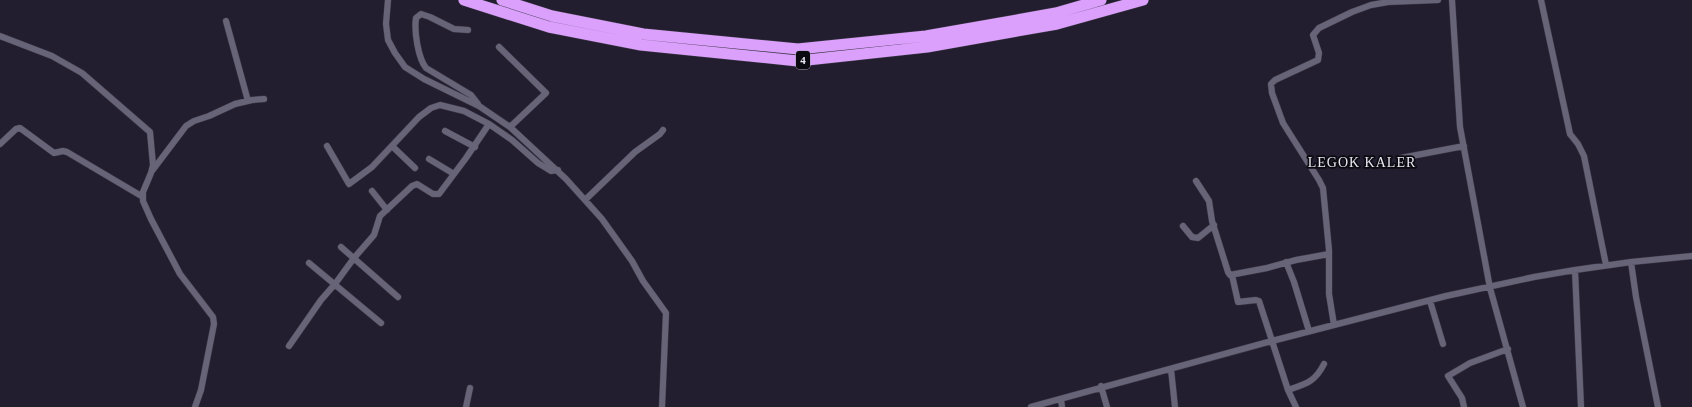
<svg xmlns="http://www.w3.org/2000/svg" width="1692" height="407" font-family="Georgia,serif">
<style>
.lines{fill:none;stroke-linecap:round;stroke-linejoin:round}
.minor-casing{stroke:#3d3947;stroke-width:7}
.motorway-casing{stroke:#3d3947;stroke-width:12}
.minor{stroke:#686478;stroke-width:6}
.motorway{stroke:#dba0fc;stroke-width:11}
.labels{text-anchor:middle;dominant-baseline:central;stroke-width:3.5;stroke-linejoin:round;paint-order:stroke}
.shield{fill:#0b0a11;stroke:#a7a5af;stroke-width:1}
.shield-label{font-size:11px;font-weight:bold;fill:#eae8f3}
.quarter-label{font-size:14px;letter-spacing:1px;fill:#eae8f3;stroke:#0b0a11}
</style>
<rect width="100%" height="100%" fill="#221e2f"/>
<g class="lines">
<g class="minor-casing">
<path id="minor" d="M 388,0 L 386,24 L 388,40 L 395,53 L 405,67 L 424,79 L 479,106 L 510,127 L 566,179 L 602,219 L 632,261 L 643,281 L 666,313 L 662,407
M 1452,0 L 1460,127 L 1490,288 L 1523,407
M 1541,0 L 1570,134 L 1578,144 L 1584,156 L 1606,265
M 226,21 L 248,101
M 468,30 L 454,29 L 430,17 L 421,14 L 416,18 C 414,31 418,58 426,68 L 471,95 L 478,104
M 0,36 L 52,56 L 82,73 L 150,132 L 153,165 L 151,173 L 143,192 L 143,201 L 151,219 L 180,274 L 213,317 L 214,324 L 201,390 L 195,407
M 499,47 L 546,93 L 510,127
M 445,131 L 475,147
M 0,144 L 16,129 L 20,128 L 54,153 L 63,151 L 67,152 L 143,197
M 327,146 L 349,184 L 372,167 L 419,117 L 431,108 L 440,105 L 464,111 L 489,124 L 512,140 L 538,163 L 551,171 L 558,170
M 392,146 L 415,168
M 1401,158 L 1464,146
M 429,159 L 454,174
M 152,171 L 186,126 L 194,121 L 209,116 L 235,104 L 252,100 L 264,99
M 1196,181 L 1209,201 L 1212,221 L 1228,272 L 1230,275 L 1267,268 L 1296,260 L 1329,254
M 372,191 L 387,210
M 585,200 L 635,152 L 660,134 L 663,130
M 1183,226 L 1192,237 L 1198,238 L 1214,225
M 341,247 L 398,297
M 1286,262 L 1294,282 L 1309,331
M 1631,262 L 1636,297 L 1658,407
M 309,263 L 381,323
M 1575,270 L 1581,407
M 1232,275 L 1238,302 L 1256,300 L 1259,301 L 1288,390 L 1296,407
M 1430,301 L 1443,344
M 1334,325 L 1329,294 L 1329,250 L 1323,188 L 1319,180 L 1283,123 L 1272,93 L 1271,84 L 1275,80 L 1318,60 L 1319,53 L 1313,35 L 1319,28 L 1352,12 L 1371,5 L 1388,2 L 1438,0
M 289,346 L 321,300 L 335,284 L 354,258 L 374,235 L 380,216 L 412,186 L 417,184 L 433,194 L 439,194 L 466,158 L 489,124
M 1171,369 L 1175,407
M 1101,386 L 1107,407
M 1288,390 C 1306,384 1315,382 1324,364
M 1061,399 L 1062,407
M 466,407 L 470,388
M 1031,407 L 1272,341 L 1446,296 L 1534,277 L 1575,270 L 1631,262 L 1692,256
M 1464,407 L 1462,398 L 1448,376 L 1470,363 L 1508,349"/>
</g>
<g class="motorway-casing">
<path id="motorway" d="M 464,0 L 549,27 L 641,45 L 798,61 L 927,47 L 1057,24 L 1143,0
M 502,0 L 552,16 L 643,34 L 798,49 L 926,36 L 1056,13 L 1101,0"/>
</g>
<use href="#minor" class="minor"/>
<use href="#motorway" class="motorway"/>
</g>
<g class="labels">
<rect class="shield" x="796" y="51" width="14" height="18" rx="3"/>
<g class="shield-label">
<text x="803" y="60">4</text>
</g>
<g class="quarter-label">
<text x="1362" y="162">LEGOK KALER</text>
</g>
</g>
</svg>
